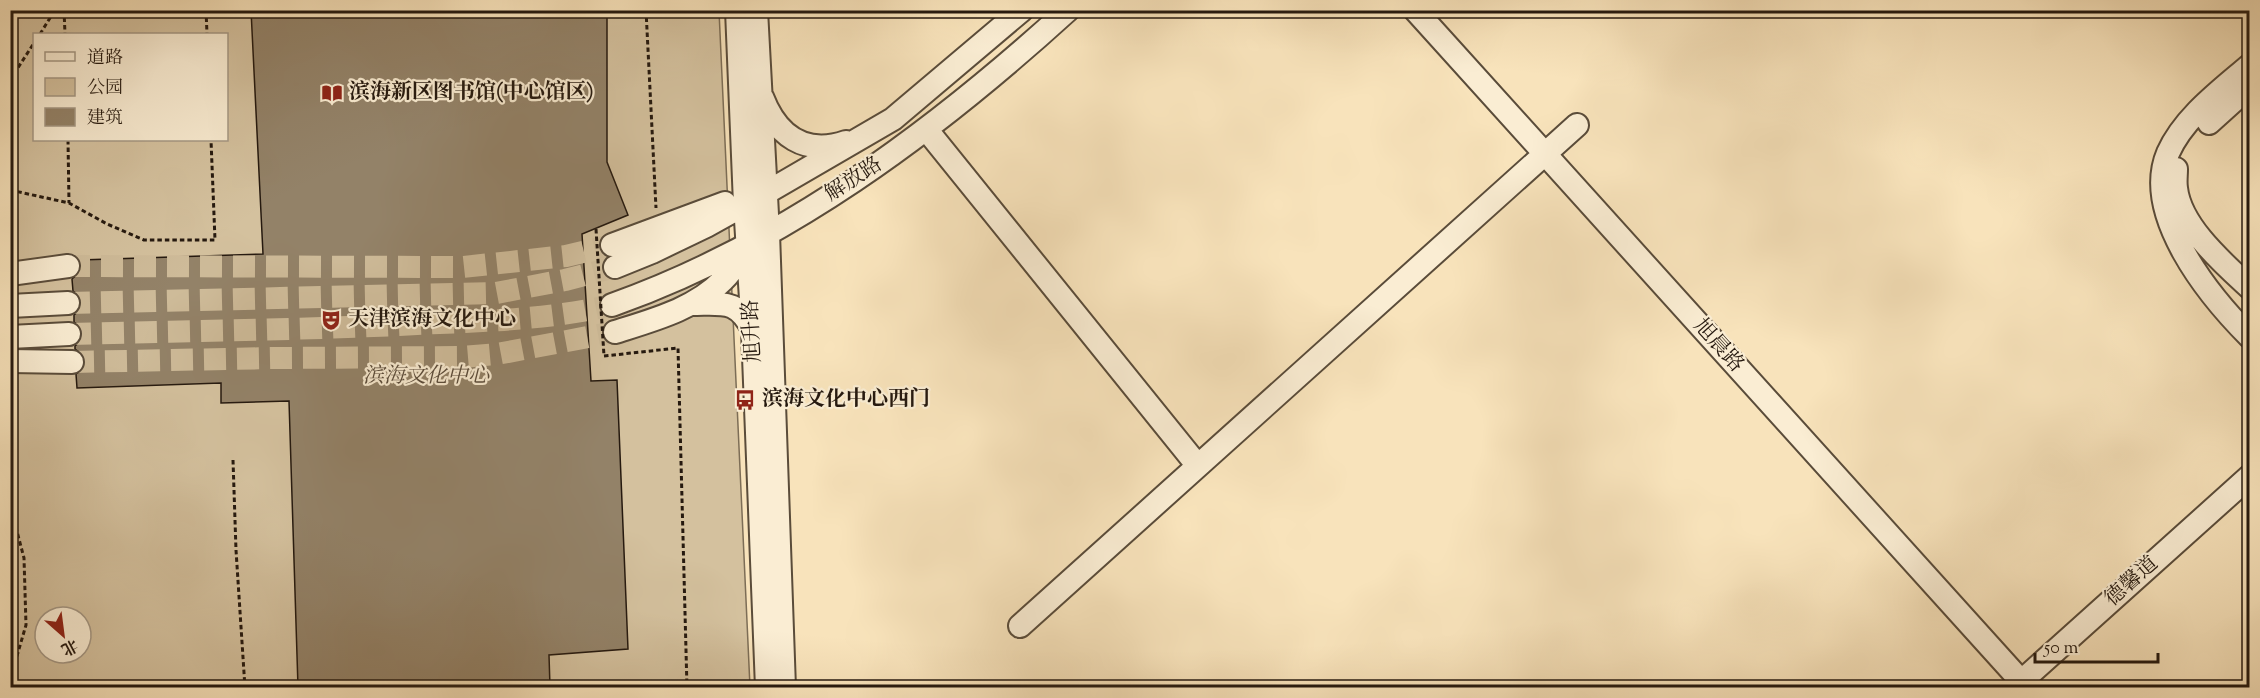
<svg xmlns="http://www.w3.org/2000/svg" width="2260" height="698" font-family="'Sorts Mill Goudy','Noto Serif SC',serif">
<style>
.green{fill:#d4c19e;stroke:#7c6d56;stroke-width:1.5;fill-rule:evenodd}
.building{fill:#938268;stroke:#25190f;stroke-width:1.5}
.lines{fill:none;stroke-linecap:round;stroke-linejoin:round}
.minor-tunnel{stroke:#cebb99;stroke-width:22;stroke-dasharray:22 11;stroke-linecap:butt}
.minor-casing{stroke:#5a4c3a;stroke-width:26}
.path{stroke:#25190f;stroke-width:3;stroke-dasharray:4.5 3;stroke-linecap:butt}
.minor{stroke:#faedd3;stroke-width:22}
.path-bridge{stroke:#25190f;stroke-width:3;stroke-dasharray:4.5 3;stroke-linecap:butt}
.labels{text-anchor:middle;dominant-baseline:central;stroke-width:4.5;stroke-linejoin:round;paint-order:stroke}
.poi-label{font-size:21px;font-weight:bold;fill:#25190f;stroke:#faedd3;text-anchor:start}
.street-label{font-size:21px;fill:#25190f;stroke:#faedd3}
.park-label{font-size:21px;font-style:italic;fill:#5a4b3a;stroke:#faedd3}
</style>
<rect width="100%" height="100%" fill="#f8e3bb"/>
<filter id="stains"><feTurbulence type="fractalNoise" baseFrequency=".00333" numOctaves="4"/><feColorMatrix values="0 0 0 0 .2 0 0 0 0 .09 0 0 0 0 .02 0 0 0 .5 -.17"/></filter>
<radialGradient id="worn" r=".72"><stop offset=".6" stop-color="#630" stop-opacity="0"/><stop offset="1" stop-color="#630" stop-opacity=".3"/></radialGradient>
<path class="green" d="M 10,11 L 719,11 L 750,687 L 11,687 ZM 34,34 L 226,34 L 226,140 L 34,140 ZM 45,617 L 81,617 L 81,653 L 45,653 Z"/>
<path class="building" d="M 251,10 L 607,10 L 607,162 L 628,215 L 582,234 L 591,381 L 617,380 L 628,649 L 549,655 L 550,687 L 298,687 L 289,401 L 221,403 L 221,383 L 77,388 L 76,374 L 83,369 L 85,363 L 83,355 L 75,349 L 75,346 L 81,341 L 82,334 L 80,326 L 74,322 L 74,315 L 80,310 L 81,303 L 79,295 L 73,291 L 72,279 L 80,272 L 80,260 L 263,254 Z"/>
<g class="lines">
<path class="minor-tunnel" d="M 68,266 L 463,267 L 566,256 L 612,245
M 68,303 L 496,293 L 565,280 L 615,267
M 69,334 C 185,331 301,330 417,324 C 482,321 548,320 612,305
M 72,362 L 275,358 L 462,357 L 497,354 L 615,332"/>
<g class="minor-casing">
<path id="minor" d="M 737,10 L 745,204 L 753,331 L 767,688
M 756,10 L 768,233 L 784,688
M 1415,10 L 2021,681
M 2250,65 C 2221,90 2184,117 2168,153 C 2142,214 2209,296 2250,337
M 762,97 C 777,136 805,156 846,142
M 2209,123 L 2250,86
M 926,129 L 1198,466
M 2176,169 C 2176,175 2175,182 2176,188 C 2180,226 2223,263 2250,288
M 612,245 L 725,203
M 615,267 L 652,252 L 706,226 L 764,194 L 893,119 L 1022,10
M 10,274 L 68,266
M 692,304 C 724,304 737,299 753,330
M 612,305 C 784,244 934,132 1068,10
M 10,306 L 68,303
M 615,332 C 653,320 695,309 723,280 C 733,271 740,257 747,246
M 10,337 L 69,334
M 10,361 L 72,362
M 1020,626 L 1577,125
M 2014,688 L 2250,476"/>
</g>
<path class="path" d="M 64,10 L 65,34
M 206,10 L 207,34
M 646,10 L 656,208
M 40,34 L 55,10
M 10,80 L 34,43
M 68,140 L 69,203
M 10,190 L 69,203 L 107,224 L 144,240 L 215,240 L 211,140
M 604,356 L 678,348 L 687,688
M 233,460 L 236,550 L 245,688
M 10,505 L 24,558 L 26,625 L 10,680"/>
<use href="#minor" class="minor"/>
<path class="path-bridge" d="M 596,229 L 604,356"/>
</g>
<defs>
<g id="library-bare" transform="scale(1.62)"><path d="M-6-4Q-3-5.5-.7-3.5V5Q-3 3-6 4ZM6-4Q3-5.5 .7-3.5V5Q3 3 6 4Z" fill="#8f2418" stroke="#faedd3" stroke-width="2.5" paint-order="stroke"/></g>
<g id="theatre-bare" transform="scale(1.62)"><path d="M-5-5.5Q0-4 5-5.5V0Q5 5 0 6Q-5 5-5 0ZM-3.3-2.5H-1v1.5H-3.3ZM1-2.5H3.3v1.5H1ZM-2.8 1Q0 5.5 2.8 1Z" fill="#8f2418" stroke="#faedd3" stroke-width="2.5" paint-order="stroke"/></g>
<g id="bus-bare" transform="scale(1.62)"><path d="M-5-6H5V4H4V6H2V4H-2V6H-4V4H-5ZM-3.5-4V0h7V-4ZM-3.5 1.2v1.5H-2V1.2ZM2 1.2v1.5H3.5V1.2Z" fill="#8f2418" stroke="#faedd3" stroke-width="2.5" paint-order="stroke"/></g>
</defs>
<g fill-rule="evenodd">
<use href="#library-bare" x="332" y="93"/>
<use href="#theatre-bare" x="331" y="320"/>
<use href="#bus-bare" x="745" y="400"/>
</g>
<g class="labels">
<g class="poi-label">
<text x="349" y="93">滨海新区图书馆(中心馆区)</text>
<text x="348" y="320">天津滨海文化中心</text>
<text x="762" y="400">滨海文化中心西门</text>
</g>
<g class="street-label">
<text transform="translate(854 180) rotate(-33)">解放路</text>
<text transform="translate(753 331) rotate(-93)">旭升路</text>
<text transform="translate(1718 346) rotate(48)">旭晨路</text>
<text transform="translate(2132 582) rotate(-42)">德馨道</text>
</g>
<g class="park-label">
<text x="426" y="377">滨海文化中心</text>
</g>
</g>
<rect width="2260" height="698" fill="none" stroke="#f8e3bb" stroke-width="36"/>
<rect x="12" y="12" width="2236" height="674" fill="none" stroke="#25190f" stroke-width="3"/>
<rect x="18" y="18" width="2224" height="662" fill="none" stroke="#25190f" stroke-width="1.5"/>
<rect x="33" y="33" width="195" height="108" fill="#faedd3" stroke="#a59885" stroke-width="1.5"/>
<rect x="45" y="52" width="30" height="9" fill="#faedd3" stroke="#a59885" stroke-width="1.5"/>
<text x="87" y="63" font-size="18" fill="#25190f">道路</text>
<rect x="45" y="78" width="30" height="18" fill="#d4c19e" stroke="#a59885" stroke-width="1.5"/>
<text x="87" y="93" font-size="18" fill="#25190f">公园</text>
<rect x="45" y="108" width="30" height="18" fill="#938268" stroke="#a59885" stroke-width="1.5"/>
<text x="87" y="123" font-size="18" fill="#25190f">建筑</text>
<g transform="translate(63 635) rotate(152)"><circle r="28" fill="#faedd3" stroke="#a59885" stroke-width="1.5"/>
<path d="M0-4.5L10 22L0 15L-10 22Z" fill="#8f2418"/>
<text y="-9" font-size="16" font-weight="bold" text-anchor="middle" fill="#25190f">北</text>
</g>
<path d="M2035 653v9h123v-9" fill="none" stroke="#25190f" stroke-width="3"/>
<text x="2044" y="653" font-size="18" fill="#25190f" stroke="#faedd3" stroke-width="4.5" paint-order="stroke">50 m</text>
<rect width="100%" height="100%" filter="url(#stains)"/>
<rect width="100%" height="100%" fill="url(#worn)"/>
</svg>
